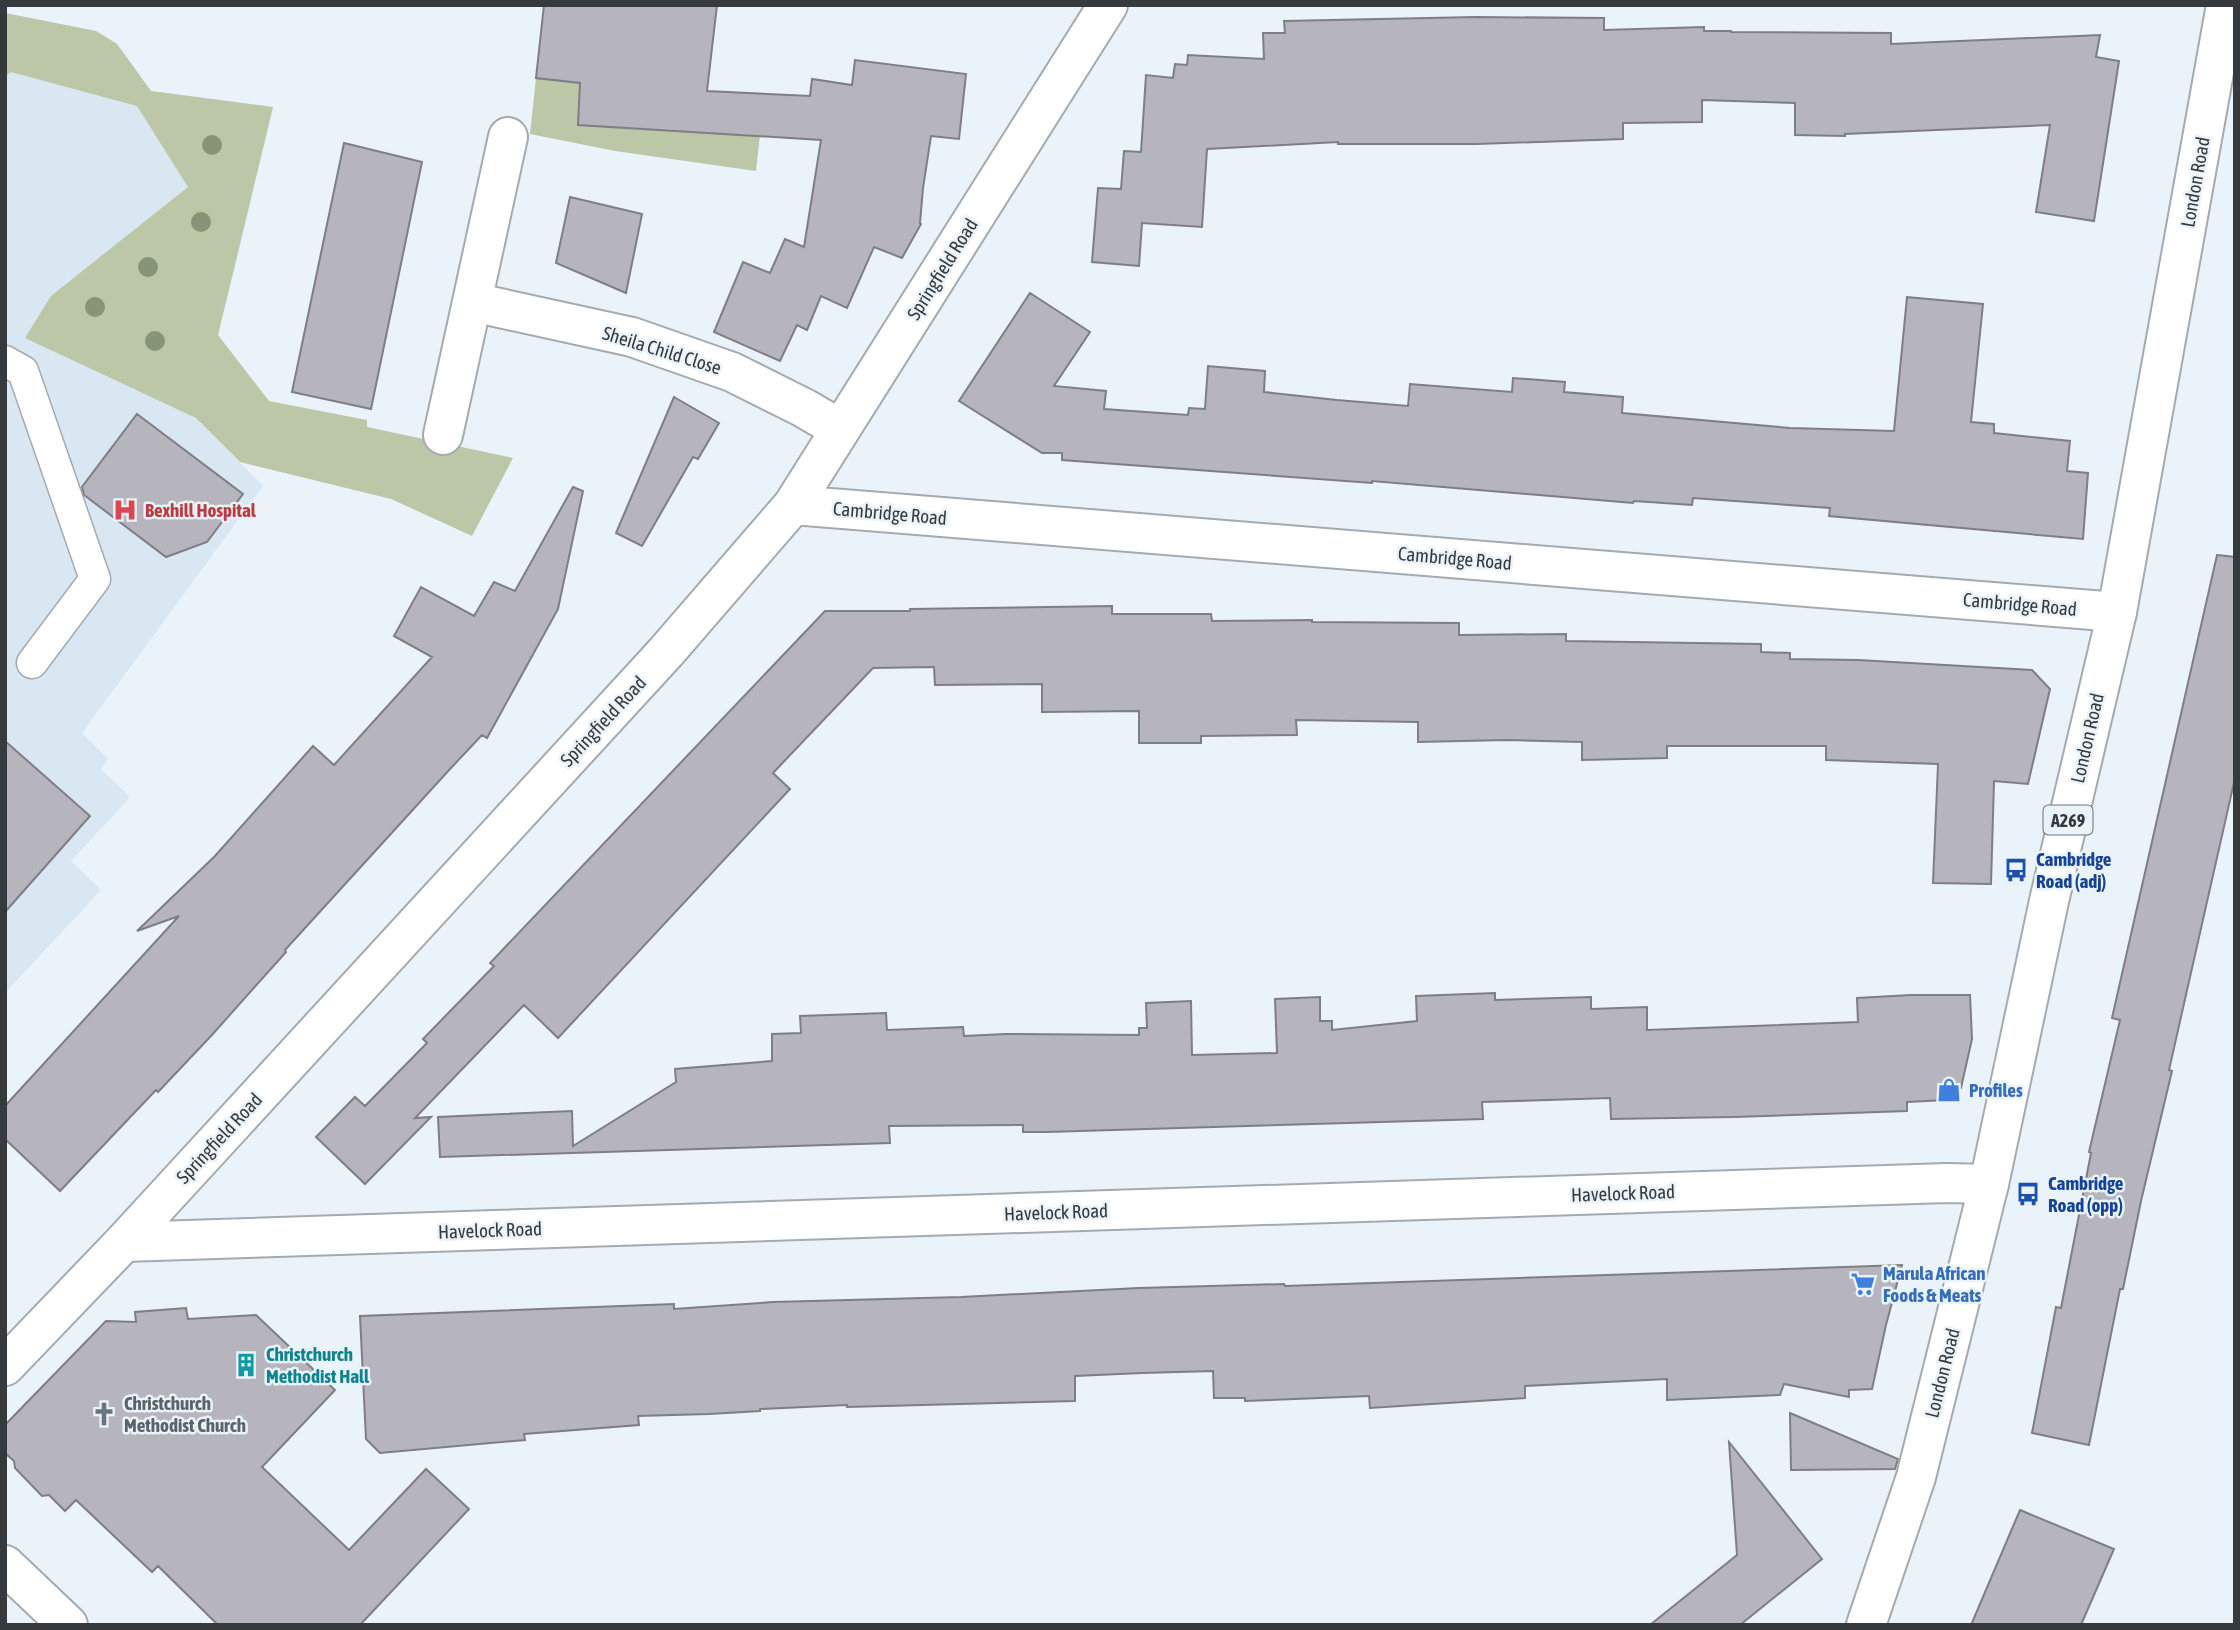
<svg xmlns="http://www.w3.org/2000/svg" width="2240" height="1630" font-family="'Asap Condensed',sans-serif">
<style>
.built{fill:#d8e7f2}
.green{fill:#bcc7a7}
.building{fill:#b6b4bd;stroke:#7f7d85;stroke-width:2}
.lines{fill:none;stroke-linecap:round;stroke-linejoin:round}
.lane-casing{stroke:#a3abb1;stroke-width:33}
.street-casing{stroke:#a3abb1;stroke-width:42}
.secondary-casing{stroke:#a3abb1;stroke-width:42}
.primary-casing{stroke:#a3abb1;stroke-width:42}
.lane{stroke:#fff;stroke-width:30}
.street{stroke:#fff;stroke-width:38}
.secondary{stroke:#fff;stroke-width:38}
.primary{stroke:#fff;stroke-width:38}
.tree{fill:#889478}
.labels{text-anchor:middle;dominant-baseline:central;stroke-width:5;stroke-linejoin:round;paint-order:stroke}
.shield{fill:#eaf3f9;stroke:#6d7275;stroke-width:2}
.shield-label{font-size:18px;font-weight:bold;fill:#373a3d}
.street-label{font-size:19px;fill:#373a3d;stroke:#eaf3f9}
.health-label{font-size:19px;font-weight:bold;fill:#be3a42;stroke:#eaf3f9;text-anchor:start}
.transit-label{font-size:19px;font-weight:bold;fill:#164399;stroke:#eaf3f9;text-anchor:start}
.shop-label{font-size:19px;font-weight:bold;fill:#366cbe;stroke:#eaf3f9;text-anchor:start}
.culture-label{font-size:19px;font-weight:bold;fill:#0d838f;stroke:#eaf3f9;text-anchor:start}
.worship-label{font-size:19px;font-weight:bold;fill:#5b616d;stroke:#eaf3f9;text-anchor:start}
</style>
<rect width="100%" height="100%" fill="#eaf3f9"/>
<path class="built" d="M 5,13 L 96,31 L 117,44 L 151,91 L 273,107 L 234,271 L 196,418 L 263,486 L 82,733 L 108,759 L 101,769 L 130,797 L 71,861 L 101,890 L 5,993 Z"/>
<path class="green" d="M 5,13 L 96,31 L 117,44 L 151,91 L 273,107 L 218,335 L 269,401 L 367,420 L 367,427 L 513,458 L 472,536 L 391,499 L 240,462 L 196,418 L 25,338 L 51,296 L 188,187 L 137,106 L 11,72 L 5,76 Z
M 536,78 L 580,83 L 578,125 L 760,135 L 756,171 L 615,151 L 530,134 Z"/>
<path class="building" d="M 544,5 L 717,5 L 707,91 L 810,96 L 812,79 L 852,85 L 855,60 L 966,74 L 959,139 L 931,136 L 923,188 L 920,223 L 921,224 L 902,258 L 874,247 L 847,308 L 821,296 L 807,330 L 797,325 L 780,361 L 714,332 L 743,262 L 770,273 L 785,239 L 804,247 L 821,140 L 578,125 L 580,83 L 536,78 Z
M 1476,17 L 1604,18 L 1604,30 L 1704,27 L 1704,31 L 1731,31 L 1731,32 L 1891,33 L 1891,44 L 2100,35 L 2096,57 L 2119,61 L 2094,221 L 2036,212 L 2050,125 L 1845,134 L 1845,136 L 1795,135 L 1795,103 L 1702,100 L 1702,122 L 1623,123 L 1623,139 L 1477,144 L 1338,144 L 1338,142 L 1207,149 L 1202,227 L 1142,223 L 1139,266 L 1092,262 L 1098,188 L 1121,189 L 1124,151 L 1141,152 L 1146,75 L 1173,78 L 1175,64 L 1187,65 L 1188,55 L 1264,59 L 1263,33 L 1285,33 L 1284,21 Z
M 344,143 L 422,162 L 371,409 L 292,392 Z
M 570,197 L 642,214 L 626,293 L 556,263 Z
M 1030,293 L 1090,332 L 1054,386 L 1106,391 L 1104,409 L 1188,415 L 1189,408 L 1205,409 L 1208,366 L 1265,371 L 1264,392 L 1337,400 L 1408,406 L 1410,384 L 1512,392 L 1513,378 L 1565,382 L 1564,392 L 1623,397 L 1622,413 L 1790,428 L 1894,431 L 1907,297 L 1983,304 L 1971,422 L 1994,424 L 1994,433 L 2070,441 L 2067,471 L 2088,473 L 2083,539 L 1829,516 L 1830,508 L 1693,498 L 1692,505 L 1634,501 L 1633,503 L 1372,481 L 1372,483 L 1062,460 L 1062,453 L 1042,453 L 959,401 Z
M 674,397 L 719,423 L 698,459 L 693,457 L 642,546 L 616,533 Z
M 137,414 L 243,494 L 207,542 L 166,557 L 84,495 L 82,487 Z
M 573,487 L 583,491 L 558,609 L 487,738 L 482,735 L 450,769 L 285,950 L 286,952 L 211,1036 L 158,1092 L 156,1090 L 60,1191 L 5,1139 L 5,1106 L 179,916 L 137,931 L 215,856 L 313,746 L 334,765 L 432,657 L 394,636 L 421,587 L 474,616 L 494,582 L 515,591 Z
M 2217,555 L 2235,557 L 2235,778 L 2169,1070 L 2172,1071 L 2141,1201 L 2123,1289 L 2120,1289 L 2089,1445 L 2032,1433 L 2056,1307 L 2061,1308 L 2091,1153 L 2089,1152 L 2120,1020 L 2112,1018 Z
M 1112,606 L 1112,614 L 1211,614 L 1212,621 L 1312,620 L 1312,622 L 1459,623 L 1459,635 L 1566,634 L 1566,641 L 1761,644 L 1761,652 L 1790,653 L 1790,659 L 1858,660 L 2032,670 L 2050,689 L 2028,784 L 1994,781 L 1991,884 L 1933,883 L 1938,764 L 1826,760 L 1826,746 L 1667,746 L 1667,758 L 1582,760 L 1582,742 L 1507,740 L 1418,742 L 1418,722 L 1296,720 L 1297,735 L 1201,736 L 1201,743 L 1139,743 L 1139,711 L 1042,712 L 1042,684 L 935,685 L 934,667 L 873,668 L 773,773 L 790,789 L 558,1038 L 524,1005 L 415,1118 L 431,1117 L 365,1184 L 316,1137 L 355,1097 L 365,1106 L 427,1043 L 423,1039 L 494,966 L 490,963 L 825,611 L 910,611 L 910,609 Z
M 5,741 L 90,816 L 5,912 Z
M 1495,993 L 1495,1000 L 1591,997 L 1591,1009 L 1647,1007 L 1647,1030 L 1858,1022 L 1857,998 L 1911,995 L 1970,995 L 1972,1039 L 1961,1088 L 1947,1100 L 1907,1102 L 1907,1111 L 1735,1117 L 1611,1119 L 1610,1098 L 1482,1102 L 1483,1119 L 1047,1132 L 1023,1132 L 1023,1125 L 889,1126 L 890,1143 L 440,1157 L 438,1117 L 572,1111 L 573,1146 L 676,1082 L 675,1069 L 772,1061 L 772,1034 L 801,1033 L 800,1016 L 886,1013 L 887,1030 L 963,1027 L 964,1036 L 1005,1034 L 1139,1035 L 1139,1028 L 1147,1028 L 1146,1003 L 1191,1001 L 1192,1055 L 1277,1053 L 1275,999 L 1320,997 L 1320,1021 L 1332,1021 L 1332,1030 L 1417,1021 L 1416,996 Z
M 1902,1265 L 1886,1325 L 1872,1389 L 1849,1390 L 1849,1397 L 1784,1384 L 1780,1395 L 1667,1400 L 1667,1379 L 1525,1386 L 1525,1398 L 1370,1408 L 1369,1396 L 1245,1401 L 1245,1398 L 1214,1398 L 1213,1371 L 1142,1373 L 1075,1376 L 1075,1401 L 847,1407 L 847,1405 L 760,1409 L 760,1411 L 709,1414 L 638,1416 L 639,1425 L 524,1434 L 525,1440 L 380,1453 L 366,1439 L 360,1316 L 674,1304 L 674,1309 L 773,1302 L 961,1297 L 1139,1288 L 1284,1284 L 1285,1286 Z
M 186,1308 L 188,1319 L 256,1315 L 335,1390 L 262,1467 L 349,1550 L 426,1469 L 469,1509 L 360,1625 L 218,1625 L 158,1566 L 152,1572 L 76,1500 L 65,1511 L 49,1495 L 42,1496 L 15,1468 L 14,1461 L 5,1453 L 5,1425 L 106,1321 L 136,1322 L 135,1312 Z
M 1790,1413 L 1898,1459 L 1895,1469 L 1791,1470 Z
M 1729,1442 L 1822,1559 L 1740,1625 L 1650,1625 L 1737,1555 Z
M 2020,1510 L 2114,1549 L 2081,1625 L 1971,1625 Z"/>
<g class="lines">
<g class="lane-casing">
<path id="lane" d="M 5,361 L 23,371 L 95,579 L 32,663"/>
</g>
<g class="street-casing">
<path id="street" d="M 472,302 L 632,337 L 732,372 L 804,408 L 840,429
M 443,435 L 508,137
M 793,505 L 2117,612
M 124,1242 L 1947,1183 L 1989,1184
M 5,1366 L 124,1242 L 666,652 L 793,505 L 1108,5"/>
</g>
<g class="secondary-casing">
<path id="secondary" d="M 5,1565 L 68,1625"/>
</g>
<g class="primary-casing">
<path id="primary" d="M 1866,1625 L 1916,1477 L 1989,1184 L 2049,901 L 2117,612 L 2226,5"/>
</g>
<use href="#lane" class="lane"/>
<use href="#street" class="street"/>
<use href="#secondary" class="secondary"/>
<use href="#primary" class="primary"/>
</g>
<g class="tree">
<circle cx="212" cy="145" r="10"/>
<circle cx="201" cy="222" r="10"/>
<circle cx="148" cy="267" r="10"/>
<circle cx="95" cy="307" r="10"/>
<circle cx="155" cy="341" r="10"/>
</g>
<defs>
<g id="hospital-bare" transform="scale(1.89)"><path d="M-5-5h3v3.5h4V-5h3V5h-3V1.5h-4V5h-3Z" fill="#e0444e" stroke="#eaf3f9" stroke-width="2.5" paint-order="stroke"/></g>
<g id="bus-bare" transform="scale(1.89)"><path d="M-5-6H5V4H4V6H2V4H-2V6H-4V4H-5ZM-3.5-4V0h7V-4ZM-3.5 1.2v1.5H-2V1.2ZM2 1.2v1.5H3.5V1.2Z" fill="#1a4fb4" stroke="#eaf3f9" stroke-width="2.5" paint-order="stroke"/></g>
<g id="shop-bare" transform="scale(1.89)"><path d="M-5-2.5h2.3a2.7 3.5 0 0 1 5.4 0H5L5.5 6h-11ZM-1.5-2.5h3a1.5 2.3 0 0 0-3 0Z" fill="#3f7fe0" stroke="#eaf3f9" stroke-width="2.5" paint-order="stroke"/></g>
<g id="supermarket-bare" transform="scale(1.89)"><path d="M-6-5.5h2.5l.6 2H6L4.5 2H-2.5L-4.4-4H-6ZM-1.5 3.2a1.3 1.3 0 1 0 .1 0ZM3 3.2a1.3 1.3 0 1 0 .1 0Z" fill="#3f7fe0" stroke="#eaf3f9" stroke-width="2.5" paint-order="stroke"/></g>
<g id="building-bare" transform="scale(1.89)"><path d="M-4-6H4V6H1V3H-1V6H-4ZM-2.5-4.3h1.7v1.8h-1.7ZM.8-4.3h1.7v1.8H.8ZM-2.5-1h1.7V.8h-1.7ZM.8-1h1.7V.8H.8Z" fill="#0f9aa8" stroke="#eaf3f9" stroke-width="2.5" paint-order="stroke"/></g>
<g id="church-bare" transform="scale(1.89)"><path d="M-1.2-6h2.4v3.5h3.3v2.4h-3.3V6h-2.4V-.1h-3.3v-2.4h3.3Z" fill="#6b7280" stroke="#eaf3f9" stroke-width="2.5" paint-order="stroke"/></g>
</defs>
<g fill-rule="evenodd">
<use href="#hospital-bare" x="125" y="510"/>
<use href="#bus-bare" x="2016" y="870"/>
<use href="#shop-bare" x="1949" y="1090"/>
<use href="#bus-bare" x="2028" y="1194"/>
<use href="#supermarket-bare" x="1863" y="1284"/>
<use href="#building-bare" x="246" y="1365"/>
<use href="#church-bare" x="104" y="1414"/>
</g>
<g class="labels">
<rect class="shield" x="2043.5" y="805.5" width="49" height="29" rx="5"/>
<g class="shield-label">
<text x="2068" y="820">A269</text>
</g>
<g class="street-label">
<text transform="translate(2195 182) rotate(-80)">London Road</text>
<text transform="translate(942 269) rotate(-58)">Springfield Road</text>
<text transform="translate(662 350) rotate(17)">Sheila Child Close</text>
<text transform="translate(890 513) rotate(5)">Cambridge Road</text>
<text transform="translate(1455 558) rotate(5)">Cambridge Road</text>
<text transform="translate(2020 604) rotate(5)">Cambridge Road</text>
<text transform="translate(603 721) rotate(-47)">Springfield Road</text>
<text transform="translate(2087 738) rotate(-77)">London Road</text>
<text transform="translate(219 1138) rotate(-47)">Springfield Road</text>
<text transform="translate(1623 1193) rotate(-2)">Havelock Road</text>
<text transform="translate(1056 1212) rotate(-2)">Havelock Road</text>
<text transform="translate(490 1230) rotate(-2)">Havelock Road</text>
<text transform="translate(1942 1373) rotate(-76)">London Road</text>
</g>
<g class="health-label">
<text x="145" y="510">Bexhill Hospital</text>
</g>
<g class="transit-label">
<text x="2036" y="859">Cambridge<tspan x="2036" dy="22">Road (adj)</tspan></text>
<text x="2048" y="1183">Cambridge<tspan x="2048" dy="22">Road (opp)</tspan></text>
</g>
<g class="shop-label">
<text x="1969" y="1090">Profiles</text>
<text x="1883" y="1273">Marula African<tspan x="1883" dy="22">Foods &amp; Meats</tspan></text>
</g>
<g class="culture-label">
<text x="266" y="1354">Christchurch<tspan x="266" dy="22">Methodist Hall</tspan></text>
</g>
<g class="worship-label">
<text x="124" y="1403">Christchurch<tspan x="124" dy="22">Methodist Church</tspan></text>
</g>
</g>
<rect width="2240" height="1630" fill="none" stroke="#373a3d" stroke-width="14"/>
</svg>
